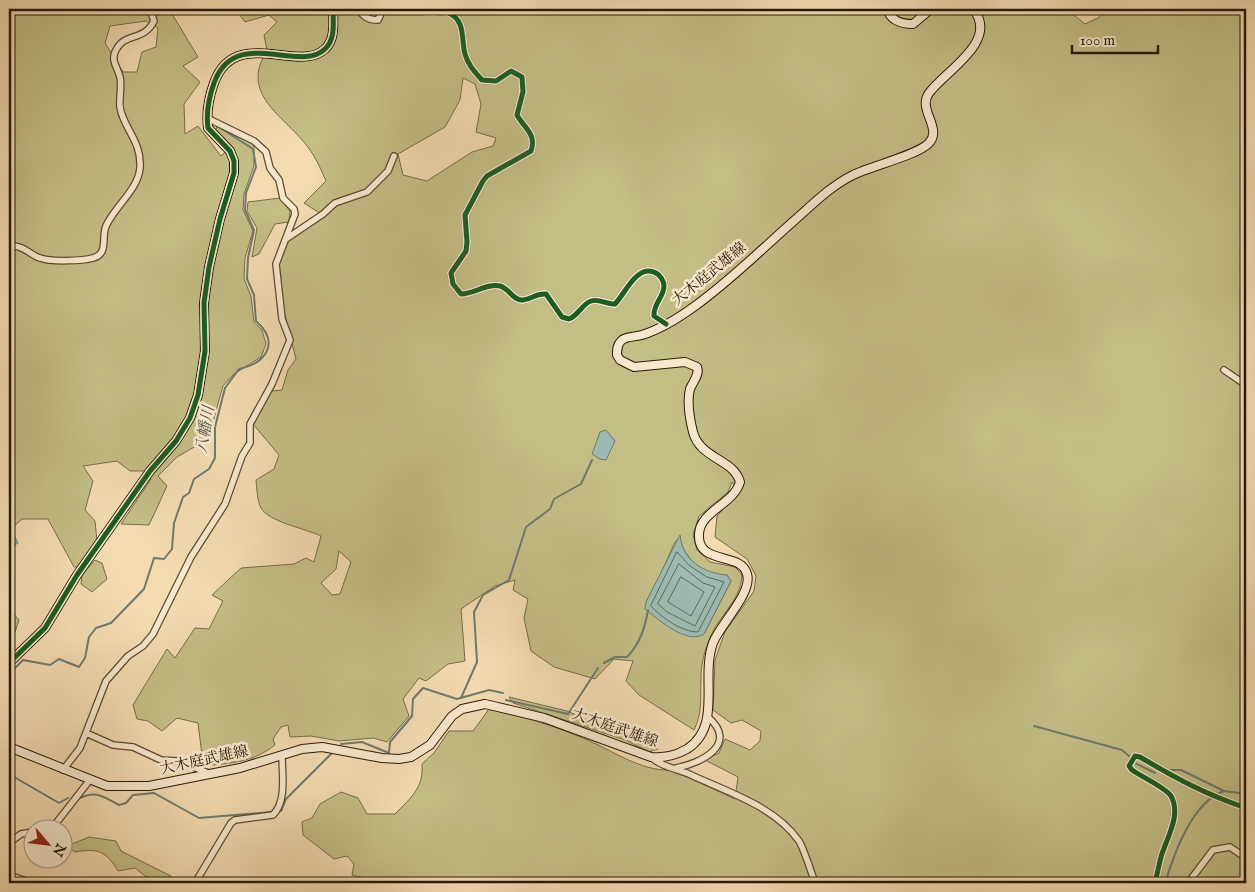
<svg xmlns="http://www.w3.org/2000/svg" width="1255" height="892" font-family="'IM FELL English','Noto Serif JP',serif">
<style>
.green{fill:#c3bd86;stroke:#766c47;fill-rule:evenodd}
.water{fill:#9cbab1;stroke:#6e7a6d}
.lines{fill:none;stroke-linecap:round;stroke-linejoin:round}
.shore{stroke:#626a5c;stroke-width:1}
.stream{stroke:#6e7a6d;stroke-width:2}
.street-casing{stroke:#5b4a32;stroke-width:8}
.secondary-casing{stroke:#281a08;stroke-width:10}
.street{stroke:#f7e7cc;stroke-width:5.5}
.secondary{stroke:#f7e7cc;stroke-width:8}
.cycleway-casing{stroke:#f7e7cc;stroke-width:8}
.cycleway{stroke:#1b5e20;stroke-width:5}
.labels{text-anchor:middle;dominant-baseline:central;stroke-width:5;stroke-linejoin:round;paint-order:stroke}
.street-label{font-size:15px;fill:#281a08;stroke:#f7e7cc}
.water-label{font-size:16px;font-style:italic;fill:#515243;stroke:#f7e7cc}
</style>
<rect width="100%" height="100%" fill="#f3dab1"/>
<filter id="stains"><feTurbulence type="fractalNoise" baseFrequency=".004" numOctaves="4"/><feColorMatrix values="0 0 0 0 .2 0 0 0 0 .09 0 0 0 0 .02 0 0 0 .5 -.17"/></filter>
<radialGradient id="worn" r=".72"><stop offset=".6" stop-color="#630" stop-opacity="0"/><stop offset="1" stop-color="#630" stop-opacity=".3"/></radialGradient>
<path class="green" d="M 9,9 L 169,9 L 198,57 L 183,66 L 200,82 L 184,104 L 185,134 L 198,126 L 221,156 L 232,146 L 216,130 L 217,124 L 254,145 L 254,166 L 244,194 L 243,210 L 253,231 L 245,258 L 244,279 L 251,296 L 254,322 L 262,330 L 266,344 L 261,357 L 234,374 L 223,386 L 210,432 L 196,446 L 177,457 L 158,476 L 167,486 L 149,525 L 121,524 L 151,479 L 145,471 L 130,471 L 117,461 L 83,466 L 93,481 L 85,510 L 95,521 L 97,541 L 78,567 L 74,567 L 48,519 L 22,519 L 9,531 ZM 146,21 L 158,28 L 156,47 L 142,52 L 137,72 L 123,72 L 105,43 L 110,26 Z
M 235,9 L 1078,9 L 1075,16 L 1085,24 L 1098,18 L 1108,9 L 1199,9 L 1200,13 L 1209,9 L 1246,9 L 1246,883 L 364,883 L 365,878 L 352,875 L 354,864 L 347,856 L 334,859 L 303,835 L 302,822 L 312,818 L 320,804 L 341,792 L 358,798 L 367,814 L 395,814 C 411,798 424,787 422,764 L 434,753 L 449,731 L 473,731 L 489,709 C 520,716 549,724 578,736 C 608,747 639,772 672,770 L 735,799 L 738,777 L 705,760 L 719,753 L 725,739 L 750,750 L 760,741 L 761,731 L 742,720 L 731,723 L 713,710 L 715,660 L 725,632 L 754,591 L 756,576 L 747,559 L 715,537 L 717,516 L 738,492 L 732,482 L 728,492 L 699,516 L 693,535 L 697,550 L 710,562 L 735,567 L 742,575 C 741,602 716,617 708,643 C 704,653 701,666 701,677 C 700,696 703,712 694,730 L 639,695 L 626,681 L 633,661 L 614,659 L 595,679 L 554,667 L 531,651 L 524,618 L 528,599 L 513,590 L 515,580 L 495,586 L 461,609 L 465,661 L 448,664 L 426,681 L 419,678 L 403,699 L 409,716 L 387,742 L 373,738 L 339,741 L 311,736 L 290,737 L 288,725 L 281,727 L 273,739 L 275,745 C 256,760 236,763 212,765 L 202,755 L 198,723 L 177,718 L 162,731 L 148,721 L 137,719 L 133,705 L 167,649 L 175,658 L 195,628 L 209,629 L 223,601 L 212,595 L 241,568 L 294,564 L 306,558 L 314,562 L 321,536 C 304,528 269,522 261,508 C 257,501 257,488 256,480 L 274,469 L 279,455 L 253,424 L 262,404 L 272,391 L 282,390 L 288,370 L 296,359 L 279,292 L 278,264 L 290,238 L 324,216 L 304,203 L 326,181 C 322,172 318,162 312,153 C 290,118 237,97 267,51 L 264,35 L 277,22 L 269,15 L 245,22 ZM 463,78 L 475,84 L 481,104 L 476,132 L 496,138 L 493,146 L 472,152 L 427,181 L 403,175 L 398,154 L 445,127 L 460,100 ZM 680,536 C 681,551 695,568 710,573 C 715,575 722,575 727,575 L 731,581 L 704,634 L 646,602 L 660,576 L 674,544 ZM 339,551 L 351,562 L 340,594 L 332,595 L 321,583 L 336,569 Z
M 280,198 L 290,211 L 289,222 L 275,224 L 259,254 L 252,257 L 257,228 L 247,211 L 248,202 Z
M 95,560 L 102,563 L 107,579 L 92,592 L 81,584 L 82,575 Z
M 12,612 L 19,620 L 14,635 L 9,640 L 9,614 Z
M 509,697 L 567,711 L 611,731 L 643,737 L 658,749 L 649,752 L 625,740 L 513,703 Z
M 89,837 L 116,841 L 121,851 L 171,876 L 173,883 L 159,883 L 158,880 L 145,876 L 135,868 L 118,871 C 106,851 98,848 75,852 L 67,846 Z"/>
<path class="water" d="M 606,430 L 615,441 L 606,460 L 600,459 L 592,454 L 600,432 Z
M 11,529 L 18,543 L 9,548 L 9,531 Z
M 680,535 C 682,560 703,573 727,575 L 731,581 L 704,634 C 687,645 659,620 645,609 L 646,602 Z"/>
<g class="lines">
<path class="shore" d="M 677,552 L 690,566 L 707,577 L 724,582 L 698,632 C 682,632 662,618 651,606 Z
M 679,564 L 703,583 L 715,587 L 695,626 L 667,612 L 658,604 Z
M 681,577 L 704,592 L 691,616 L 668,602 Z"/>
<path class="stream" d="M 604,663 L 615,657 L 627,657 C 640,644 645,628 648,610
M 9,674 L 23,660 L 50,665 L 59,659 L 79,667 L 85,658 L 89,637 L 96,628 L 111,623 L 144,589 L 154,558 L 164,559 L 172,549 L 174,523 L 183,497 L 189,493 L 194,479 L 209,469 L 215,458 L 215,427 L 225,388 L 239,369 C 267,363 280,342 256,321 L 254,295 L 247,279 L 248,258 L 254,230 L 245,210 L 246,193 L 256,167 L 253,149 L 219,127
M 461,698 L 477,662 L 474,612 L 483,595 L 509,580 L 526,527 L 550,509 L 554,499 L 581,484 L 592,460
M 506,700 L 568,714 L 598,668
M 1034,726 L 1122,750 L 1129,756
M 341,744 L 362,742 L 389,753 L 390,742 L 412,716 L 413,699 L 423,688 L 457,699 L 489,690 L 503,693
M 1133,762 L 1155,773
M 1168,770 L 1181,770 L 1224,791 L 1246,794
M 9,774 L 59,803 L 68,798
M 80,798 C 97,790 103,797 119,805 L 126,803 L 133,795 L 154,793 L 199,818 L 271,812
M 281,811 L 286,799 L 332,753
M 1165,883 C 1174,854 1192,802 1224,791"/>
<g class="street-casing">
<path id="street" d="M 358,9 C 364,17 368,20 378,20 L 383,9
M 415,9 C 431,17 436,8 449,13 C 466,21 461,40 465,54 C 468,65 475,72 482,80 L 496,81 L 511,71 L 522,77 L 523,92 L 517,115 C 524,128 537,134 531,151 L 487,176 L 483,181 L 465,215 L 467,242 L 466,251 L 451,273 L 453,284 L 461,294 C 474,294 487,283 500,286 C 509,288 513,301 523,300 C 532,299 536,293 546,294 L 562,317 L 569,319 C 578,316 582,304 591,301 C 599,298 607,305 615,304 C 625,294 637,263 656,273 C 660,275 664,281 664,286 C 664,297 653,304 654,316 L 666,324
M 286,239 L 323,214 L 335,203 L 367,192 L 388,171 L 394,156
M 9,251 L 14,246 C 26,247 30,255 40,258 C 50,262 83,261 93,258 C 109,254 101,237 106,226 C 115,206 138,190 140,168 C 142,141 123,128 120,107 C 119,97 122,87 120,77 C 118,69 111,61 115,52 C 124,31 143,43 154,21 L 150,9
M 1224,370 L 1246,385
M 86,733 L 113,745 L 133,747 L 161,760 L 178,761 L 211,774
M 651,757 C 660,766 677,769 689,774 C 725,791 775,806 799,841 C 803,847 812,874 815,883
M 676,768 C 702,763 739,744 708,717
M 63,770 L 80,748 L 106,681 L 128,656 L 143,646 L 153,634 L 191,557 L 225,504 L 242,456 L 250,443 L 250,424 L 272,384 L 290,340 L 282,319 L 276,264 L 295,214 L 294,209 L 283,198 L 279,180 L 270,168 L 266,152 L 254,141 L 207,118
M 46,830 L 57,822 L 89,781
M 9,843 L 21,834 L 32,832
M 9,875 L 32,883
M 39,883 L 45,881 L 54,883
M 65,883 L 70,883
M 195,883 L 231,823 L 235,820 L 273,815 C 287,801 282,774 282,755
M 1155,883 C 1157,874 1159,865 1161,857 C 1166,839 1182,815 1171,796 C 1166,788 1142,777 1132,770 L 1129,766 L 1135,756 L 1140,757 C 1177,779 1205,794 1246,808
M 1188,883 L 1213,850 L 1230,847 L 1246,858"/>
</g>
<g class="secondary-casing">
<path id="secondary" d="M 887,9 C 891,21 901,24 913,24 L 931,9
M 9,663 L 45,628 L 77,575 L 150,471 L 176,441 L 190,418 L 198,395 L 205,351 L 204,303 L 209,267 L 220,219 L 234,173 L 234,161 L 230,151 L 208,128 C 206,113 209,97 214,83 C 235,25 299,74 325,49 C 336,39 333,21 333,9
M 9,747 L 107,786 L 149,786 L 240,768 L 302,749 L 322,747 L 382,758 L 399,759 L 411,757 L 430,745 L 452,716 L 462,709 L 485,704 L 544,718 L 651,757 C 665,758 675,756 687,749 C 723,726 700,678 713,643 C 720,624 753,593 747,574 C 741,551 697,566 699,534 C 700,511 734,504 740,482 C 734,459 700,459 693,432 C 690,420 687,401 690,389 C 693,381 700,375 697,367 L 685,362 L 634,367 L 620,360 L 617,355 C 617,350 617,345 621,341 C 625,336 636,337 642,335 C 661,329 680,317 695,306 C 731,280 763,248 796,219 C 814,203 831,186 853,175 C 871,166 918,155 929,143 C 943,128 917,110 929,93 C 945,71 1000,41 973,9"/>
</g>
<use href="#street" class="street"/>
<use href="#secondary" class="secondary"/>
<g class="cycleway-casing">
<path id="cycleway" d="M 415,9 C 431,17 436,8 449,13 C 466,21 461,40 465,54 C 468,65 475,72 482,80 L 496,81 L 511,71 L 522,77 L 523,92 L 517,115 C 524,128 537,134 531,151 L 487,176 L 483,181 L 465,215 L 467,242 L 466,251 L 451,273 L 453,284 L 461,294 C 474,294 487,283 500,286 C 509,288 513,301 523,300 C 532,299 536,293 546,294 L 562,317 L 569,319 C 578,316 582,304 591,301 C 599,298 607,305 615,304 C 625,294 637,263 656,273 C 660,275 664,281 664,286 C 664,297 653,304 654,316 L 666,324
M 9,663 L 45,628 L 77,575 L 150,471 L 176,441 L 190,418 L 198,395 L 205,351 L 204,303 L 209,267 L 220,219 L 234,173 L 234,161 L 230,151 L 208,128 C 206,113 209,97 214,83 C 235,25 299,74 325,49 C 336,39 333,21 333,9
M 1155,883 C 1157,874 1159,865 1161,857 C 1166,839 1182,815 1171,796 C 1166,788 1142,777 1132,770 L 1129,766 L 1135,756 L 1140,757 C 1177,779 1205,794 1246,808"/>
</g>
<use href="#cycleway" class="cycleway"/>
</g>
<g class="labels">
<g class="street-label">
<text transform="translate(709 274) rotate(-39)">大木庭武雄線</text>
<text transform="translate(615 728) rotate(19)">大木庭武雄線</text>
<text transform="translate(204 760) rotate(-12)">大木庭武雄線</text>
</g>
<g class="water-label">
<text transform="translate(206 430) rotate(-81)">八幡川</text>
</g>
</g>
<rect width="1255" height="892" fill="none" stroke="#f3dab1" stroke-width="30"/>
<rect x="10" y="10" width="1235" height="872" fill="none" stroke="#281a08" stroke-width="2.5"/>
<rect x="15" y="15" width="1225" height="862" fill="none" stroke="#281a08"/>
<g transform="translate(48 844) rotate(118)"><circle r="24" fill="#f7e7cc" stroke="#a4957e"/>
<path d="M0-4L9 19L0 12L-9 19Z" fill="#8f2418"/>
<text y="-8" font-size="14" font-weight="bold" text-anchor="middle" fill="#281a08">N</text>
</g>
<path d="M1072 45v8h86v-8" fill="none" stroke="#281a08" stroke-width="2.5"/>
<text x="1080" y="45" font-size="15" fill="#281a08" stroke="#f7e7cc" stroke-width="4" paint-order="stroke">100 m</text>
<rect width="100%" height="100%" filter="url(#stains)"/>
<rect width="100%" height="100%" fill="url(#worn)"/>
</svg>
